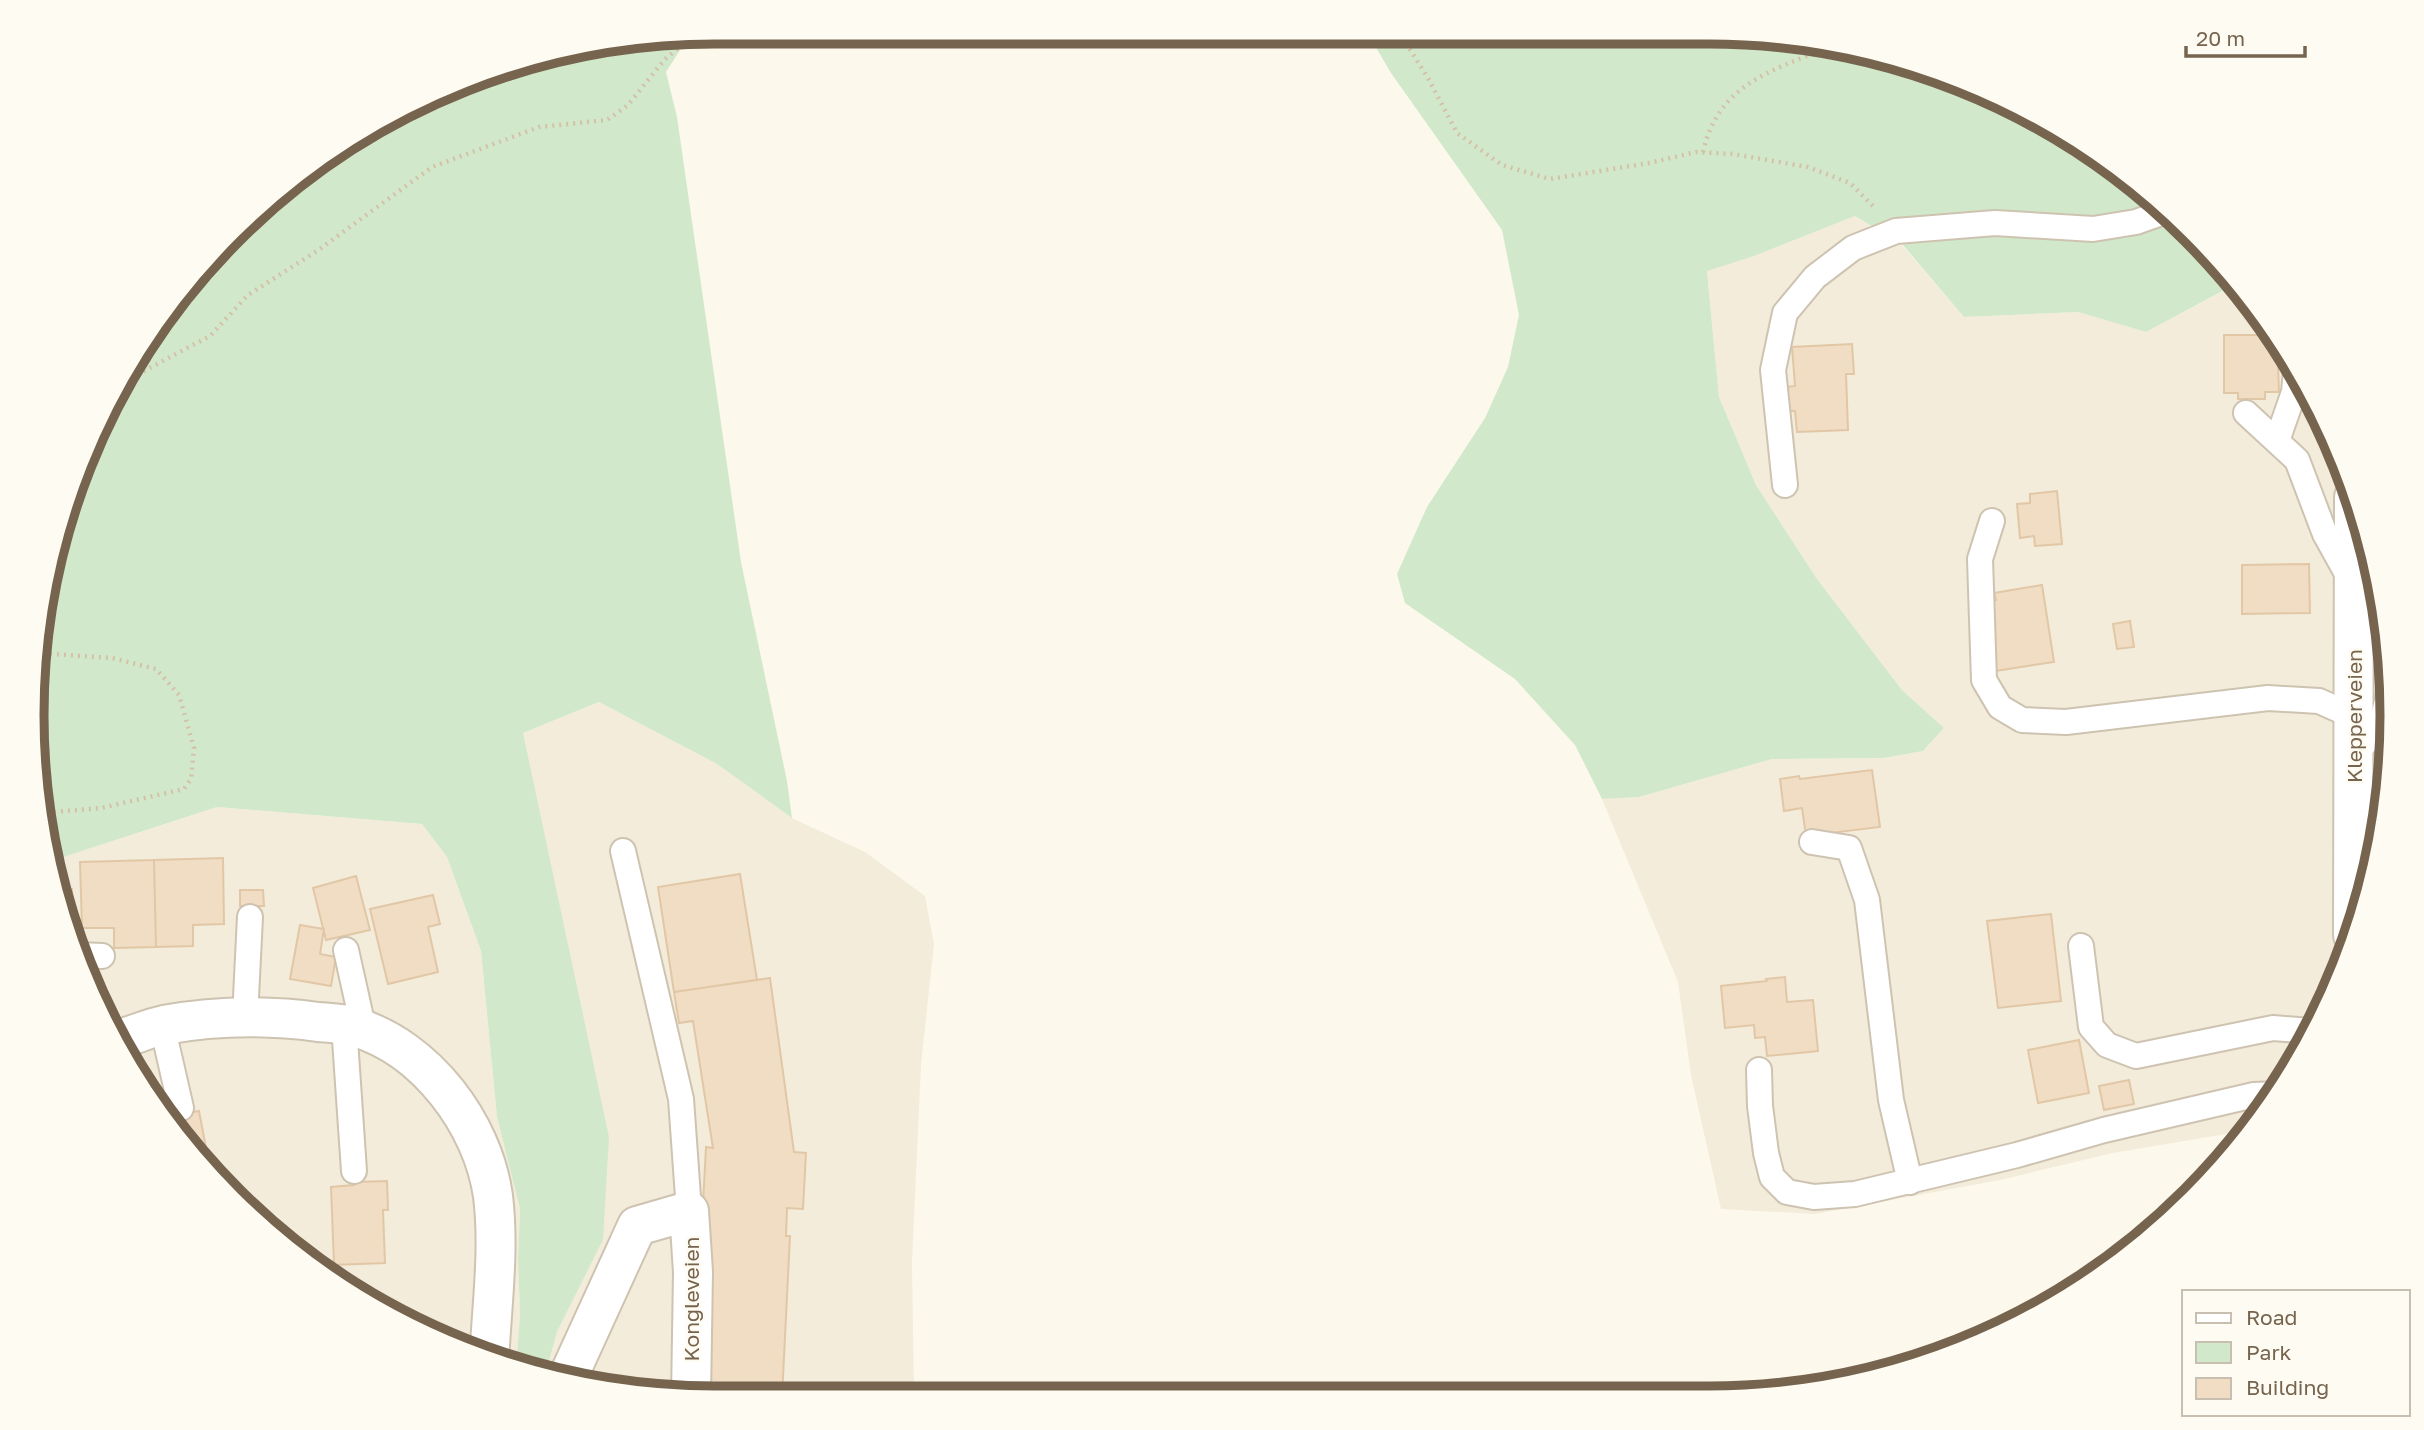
<svg xmlns="http://www.w3.org/2000/svg" width="2424" height="1430" font-family="'Golos Text',sans-serif">
<style>
.residential{fill:#f3ecda}
.green{fill:#d1e9ca}
.building{fill:#f0ddc4;stroke:#e2c7a6;stroke-width:2}
.lines{fill:none;stroke-linecap:round;stroke-linejoin:round}
.lane-casing{stroke:#cec3b1;stroke-width:28}
.street-casing{stroke:#cec3b1;stroke-width:42}
.path{stroke:#d5c1a7;stroke-width:4.5;stroke-dasharray:2 5;stroke-linecap:butt}
.lane{stroke:#fff;stroke-width:24}
.street{stroke:#fff;stroke-width:38}
.labels{text-anchor:middle;dominant-baseline:central;stroke-width:5;stroke-linejoin:round;paint-order:stroke}
.street-label{font-size:21px;fill:#76644f;stroke:#fefcf2}
.rim{fill:none;stroke:#76644f;stroke-width:9}
</style>
<rect width="100%" height="100%" fill="#fcf8ec"/>
<path class="residential" d="M 1855,216 L 1901,244 L 1964,317 L 2078,312 L 2146,332 L 2233,286 L 2238,287 L 2278,336 L 2341,454 L 2379,582 L 2392,715 L 2379,849 L 2340,977 L 2277,1095 L 2242,1135 L 2232,1133 L 2113,1153 L 2000,1180 L 1815,1214 L 1721,1209 L 1691,1075 L 1678,982 L 1602,799 L 1639,797 L 1772,759 L 1884,758 L 1923,751 L 1944,728 L 1902,690 L 1817,579 L 1756,485 L 1719,397 L 1707,270 L 1754,256 Z
M 599,702 L 717,764 L 792,818 L 865,852 L 925,896 L 934,944 L 921,1065 L 912,1262 L 914,1397 L 670,1397 L 546,1372 L 557,1332 L 603,1240 L 523,733 Z
M 217,807 L 422,824 L 447,857 L 481,951 L 497,1117 L 520,1209 L 518,1259 L 520,1315 L 516,1366 L 495,1362 L 335,1283 L 232,1199 L 172,1131 L 68,935 L 48,862 Z"/>
<path class="green" d="M 1367,32 L 1482,34 L 1484,33 L 1754,33 L 1929,68 L 2089,147 L 2193,232 L 2238,287 L 2232,286 L 2146,332 L 2078,312 L 1964,317 L 1902,244 L 1855,216 L 1754,256 L 1707,271 L 1719,397 L 1756,485 L 1817,579 L 1902,690 L 1944,728 L 1923,751 L 1884,758 L 1772,759 L 1639,797 L 1602,799 L 1575,745 L 1515,679 L 1405,603 L 1397,574 L 1427,507 L 1485,418 L 1508,367 L 1519,315 L 1502,230 L 1391,73 Z
M 689,36 L 666,72 L 677,117 L 741,562 L 787,781 L 792,818 L 717,764 L 599,702 L 523,733 L 609,1137 L 603,1240 L 557,1332 L 546,1372 L 516,1366 L 520,1315 L 518,1259 L 520,1209 L 497,1117 L 481,951 L 447,857 L 422,824 L 217,807 L 48,862 L 45,848 L 32,715 L 37,625 L 68,496 L 102,412 L 173,299 L 299,173 L 412,102 L 496,68 Z"/>
<path class="building" d="M 2224,335 L 2277,335 L 2279,392 L 2265,392 L 2265,399 L 2238,399 L 2238,393 L 2224,393 Z
M 1852,344 L 1854,374 L 1846,374 L 1848,430 L 1797,432 L 1795,411 L 1788,411 L 1787,387 L 1795,386 L 1792,347 Z
M 2057,491 L 2062,544 L 2035,546 L 2034,536 L 2020,538 L 2017,504 L 2030,503 L 2030,494 Z
M 2309,564 L 2310,613 L 2242,614 L 2242,565 Z
M 2042,585 L 2054,662 L 1995,671 L 1986,602 L 1996,600 L 1994,593 Z
M 2130,621 L 2134,647 L 2117,649 L 2113,624 Z
M 1872,770 L 1880,827 L 1806,836 L 1802,808 L 1784,811 L 1780,779 L 1799,776 L 1800,779 Z
M 223,858 L 224,924 L 193,925 L 193,946 L 156,947 L 154,860 Z
M 154,860 L 156,947 L 114,948 L 114,928 L 82,928 L 80,862 Z
M 740,874 L 757,980 L 674,992 L 658,887 Z
M 356,876 L 370,930 L 326,940 L 313,888 Z
M 72,889 L 74,928 L 66,928 L 56,890 Z
M 240,890 L 263,890 L 264,906 L 240,906 Z
M 433,895 L 440,924 L 428,927 L 438,972 L 388,984 L 370,909 Z
M 2051,914 L 2061,1001 L 1998,1008 L 1987,921 Z
M 300,925 L 324,929 L 320,954 L 336,957 L 331,986 L 290,979 Z
M 1785,977 L 1787,1002 L 1813,1000 L 1818,1051 L 1767,1056 L 1765,1037 L 1755,1038 L 1754,1025 L 1725,1028 L 1721,986 L 1767,981 L 1766,979 Z
M 770,978 L 794,1152 L 806,1153 L 803,1209 L 787,1208 L 786,1236 L 790,1236 L 782,1397 L 694,1397 L 705,1232 L 706,1203 L 703,1204 L 706,1147 L 713,1148 L 693,1021 L 679,1023 L 674,992 Z
M 2079,1040 L 2089,1093 L 2038,1103 L 2028,1050 Z
M 2129,1080 L 2134,1104 L 2104,1110 L 2099,1086 Z
M 199,1111 L 211,1174 L 173,1131 L 165,1117 Z
M 387,1181 L 388,1210 L 383,1210 L 385,1263 L 334,1265 L 331,1187 L 354,1185 L 354,1182 Z"/>
<g class="lines">
<g class="lane-casing">
<path id="lane" d="M 2246,413 L 2297,460 L 2325,534 L 2350,579
M 2277,441 L 2294,392 L 2296,371
M 1785,485 L 1773,370 L 1785,313 L 1815,277 L 1853,248 L 1896,231 L 1995,223 L 2093,229 L 2136,222 L 2167,211
M 1992,521 L 1980,559 L 1984,680 L 2000,707 L 2022,720 L 2066,722 L 2268,698 L 2319,701 L 2355,717
M 2354,756 L 2381,724 L 2390,690
M 1812,842 L 1849,848 L 1867,900 L 1891,1100 L 1910,1182
M 623,851 L 681,1099 L 689,1211
M 2081,946 L 2091,1027 L 2107,1045 L 2136,1056 L 2273,1028 L 2311,1031
M 346,950 L 364,1031
M 78,955 L 102,956
M 245,1017 L 250,917
M 162,1025 L 181,1108
M 344,1025 L 354,1171
M 1759,1070 L 1760,1106 L 1766,1153 L 1772,1177 L 1787,1192 L 1814,1197 L 1855,1194 L 2017,1155 L 2104,1130 L 2254,1095 L 2278,1094"/>
</g>
<g class="street-casing">
<path id="street" d="M 2353,935 L 2354,497
M 123,1038 C 136,1034 150,1028 164,1025 C 214,1016 267,1015 318,1022 C 330,1023 343,1023 355,1027 C 426,1048 483,1124 493,1196 C 499,1245 493,1296 490,1345 L 486,1358
M 568,1377 L 637,1226 L 689,1211 L 693,1272 L 691,1397"/>
</g>
<path class="path" d="M 1397,32 L 1404,40 L 1428,78 L 1457,133 L 1502,165 L 1550,179 L 1649,163 L 1696,152 L 1733,154 L 1808,167 L 1850,183 L 1873,206
M 1703,152 C 1718,85 1770,71 1827,48
M 104,409 L 113,406 L 140,373 L 210,336 L 248,295 L 317,251 L 432,167 L 539,127 L 607,120 L 628,105 L 665,59 L 694,35
M 36,653 L 112,658 L 156,669 L 179,695 L 194,748 L 191,779 L 184,789 L 101,808 L 41,813"/>
<use href="#lane" class="lane"/>
<use href="#street" class="street"/>
</g>
<g class="labels">
<g class="street-label">
<text transform="translate(2354 716) rotate(-90)">Klepperveien</text>
<text transform="translate(691 1299) rotate(-90)">Kongleveien</text>
</g>
</g>
<path d="M0 0H2424V1430H0ZM715 44H1709A671 671 0 0 1 2380 715V715A671 671 0 0 1 1709 1386H715A671 671 0 0 1 44 715V715A671 671 0 0 1 715 44Z" fill="#fefcf2" fill-rule="evenodd"/>
<path class="rim" d="M715 44H1709A671 671 0 0 1 2380 715V715A671 671 0 0 1 1709 1386H715A671 671 0 0 1 44 715V715A671 671 0 0 1 715 44Z"/>
<rect x="2182" y="1290" width="228" height="126" fill="#fefcf2" stroke="#c8bfb1" stroke-width="2"/>
<rect x="2196" y="1313" width="35" height="10" fill="#ffffff" stroke="#c8bfb1" stroke-width="2"/>
<text x="2246" y="1325" font-size="21" fill="#76644f">Road</text>
<rect x="2196" y="1342" width="35" height="21" fill="#d1e9ca" stroke="#c8bfb1" stroke-width="2"/>
<text x="2246" y="1360" font-size="21" fill="#76644f">Park</text>
<rect x="2196" y="1378" width="35" height="21" fill="#f0ddc4" stroke="#c8bfb1" stroke-width="2"/>
<text x="2246" y="1395" font-size="21" fill="#76644f">Building</text>
<path d="M2186 46v10h119v-10" fill="none" stroke="#76644f" stroke-width="3.5"/>
<text x="2196" y="46" font-size="21" fill="#76644f" stroke="#fefcf2" stroke-width="5" paint-order="stroke">20 m</text>
</svg>
